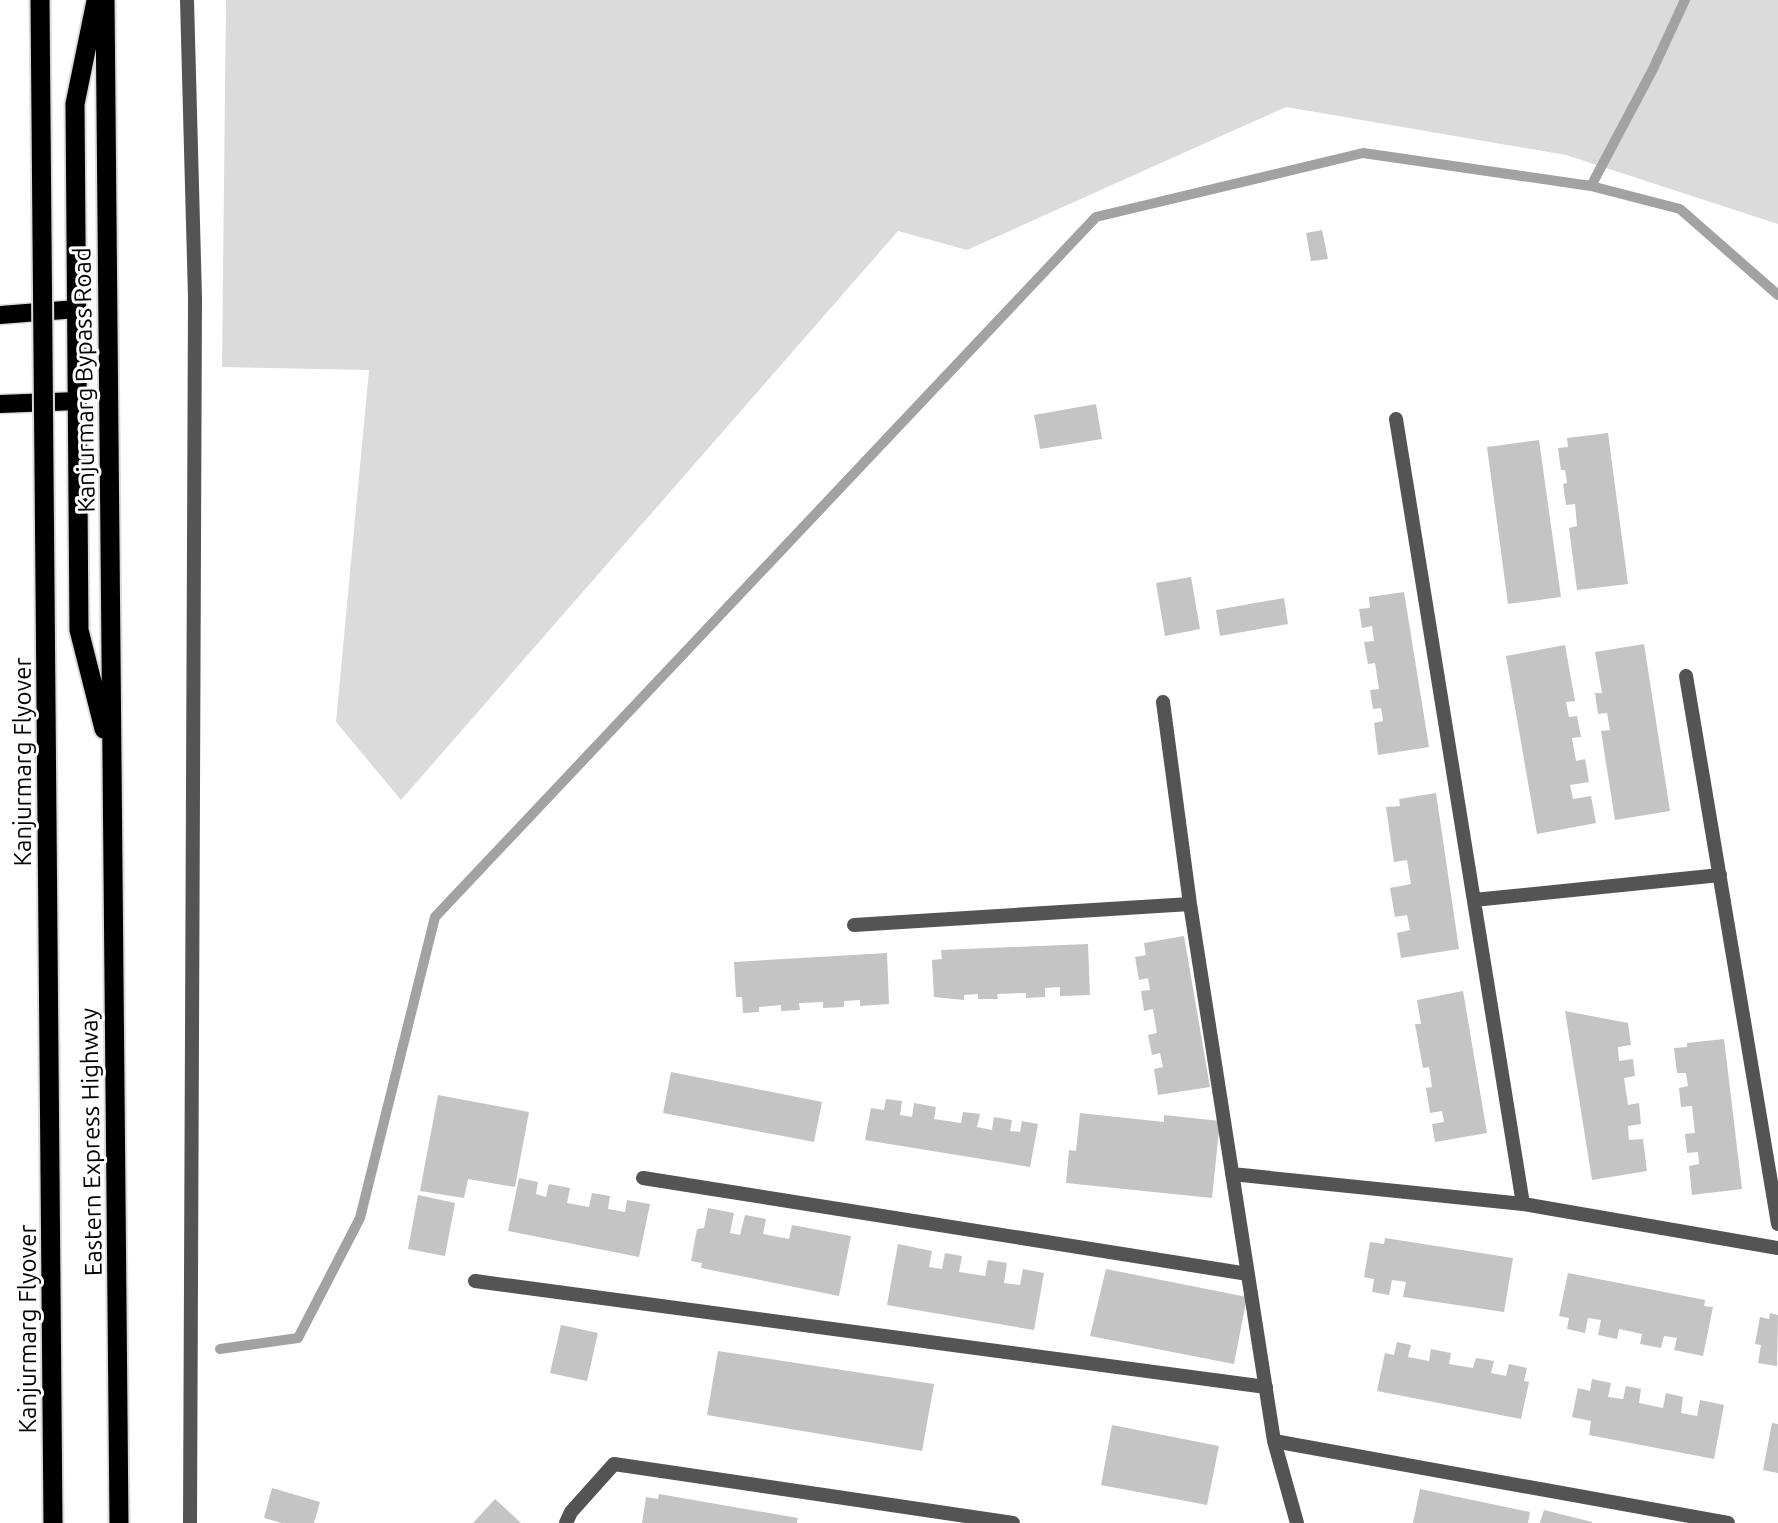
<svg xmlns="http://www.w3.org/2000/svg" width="1778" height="1523" font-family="Ubuntu,sans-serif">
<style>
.green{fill:#dbdbdb}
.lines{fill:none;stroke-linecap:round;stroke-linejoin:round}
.stream{stroke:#a2a2a2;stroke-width:10}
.building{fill:#c4c4c4}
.primary-casing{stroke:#dbdbdb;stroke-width:21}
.trunk-casing{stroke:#dbdbdb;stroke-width:23}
.minor{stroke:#545454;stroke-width:14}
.tertiary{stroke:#545454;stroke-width:14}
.primary{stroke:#000;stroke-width:18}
.trunk{stroke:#000;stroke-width:19}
.trunk-bridge-casing{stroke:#dbdbdb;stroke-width:23;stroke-linecap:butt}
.trunk-bridge{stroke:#000;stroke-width:19}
.labels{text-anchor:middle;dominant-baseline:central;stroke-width:6;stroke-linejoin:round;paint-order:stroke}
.street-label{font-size:24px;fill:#000;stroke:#fff}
</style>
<rect width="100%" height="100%" fill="#fff"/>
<path class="green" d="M 226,0 L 1778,0 L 1778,224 L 1566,155 L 1286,107 L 967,250 L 898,231 L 401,800 L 336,722 L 369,370 L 222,367 Z"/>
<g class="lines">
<path class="stream" d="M 1591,186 L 1653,69 L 1685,0
M 220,1349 L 298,1338 L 360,1218 L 435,917 L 1096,217 L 1363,153 L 1591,186 L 1680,209 L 1778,295"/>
</g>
<path class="building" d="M 1322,230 L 1328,259 L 1311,261 L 1306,233 Z
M 1096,404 L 1102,439 L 1040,449 L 1034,415 Z
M 1608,433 L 1628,584 L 1577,590 L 1569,528 L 1577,526 L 1575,504 L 1566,505 L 1563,484 L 1567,483 L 1565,470 L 1561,470 L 1558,448 L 1568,447 L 1567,438 Z
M 1539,440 L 1561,597 L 1508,604 L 1487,447 Z
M 1191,577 L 1200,629 L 1165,636 L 1156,583 Z
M 1404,592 L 1429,747 L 1378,755 L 1374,723 L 1383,721 L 1381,708 L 1373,709 L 1370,690 L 1379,689 L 1375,663 L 1368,664 L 1364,642 L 1374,641 L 1372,626 L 1362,628 L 1359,609 L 1370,608 L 1369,597 Z
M 1284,598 L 1288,624 L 1220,636 L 1216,610 Z
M 1644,644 L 1670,811 L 1615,820 L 1601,731 L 1610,730 L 1607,713 L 1598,714 L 1595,693 L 1602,693 L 1595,652 Z
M 1565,645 L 1575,701 L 1566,702 L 1569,717 L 1577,716 L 1581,737 L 1572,738 L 1576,761 L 1585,759 L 1589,782 L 1570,785 L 1573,799 L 1591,796 L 1596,823 L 1537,834 L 1506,656 Z
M 1436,793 L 1459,949 L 1401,958 L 1397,933 L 1410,930 L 1407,915 L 1395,917 L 1390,888 L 1411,884 L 1407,860 L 1394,862 L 1386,807 L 1400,806 L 1399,799 Z
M 1184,936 L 1210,1087 L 1158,1095 L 1154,1069 L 1163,1067 L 1160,1053 L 1152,1055 L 1148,1035 L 1157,1033 L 1153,1009 L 1144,1011 L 1141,991 L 1150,990 L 1148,978 L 1139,980 L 1135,957 L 1146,955 L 1144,943 Z
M 1088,944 L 1090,995 L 1060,996 L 1060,987 L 1045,988 L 1045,997 L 1026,998 L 1026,993 L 997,994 L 998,999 L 978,999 L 978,994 L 964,995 L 964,1000 L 934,997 L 932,960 L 942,959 L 941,950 Z
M 887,953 L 889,1004 L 860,1006 L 860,1000 L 844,1001 L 844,1007 L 823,1008 L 823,1002 L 799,1003 L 800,1010 L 781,1011 L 781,1005 L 759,1007 L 759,1012 L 743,1013 L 742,997 L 736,997 L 734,962 Z
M 1463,991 L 1487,1133 L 1435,1142 L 1432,1124 L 1444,1122 L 1442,1111 L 1430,1113 L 1426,1088 L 1432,1087 L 1429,1067 L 1423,1068 L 1415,1024 L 1421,1024 L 1417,1000 Z
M 1565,1011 L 1628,1023 L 1631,1045 L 1618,1047 L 1619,1061 L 1633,1059 L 1635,1076 L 1624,1078 L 1628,1105 L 1639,1103 L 1641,1124 L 1628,1126 L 1629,1140 L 1643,1139 L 1647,1171 L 1592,1180 Z
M 1724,1039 L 1742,1189 L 1692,1195 L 1689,1166 L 1699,1164 L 1698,1152 L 1687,1153 L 1685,1134 L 1695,1133 L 1692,1106 L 1681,1107 L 1679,1088 L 1688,1086 L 1686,1073 L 1677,1073 L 1674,1048 L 1687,1047 L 1687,1043 Z
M 671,1072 L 822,1102 L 814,1142 L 663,1113 Z
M 438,1095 L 529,1112 L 515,1187 L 468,1179 L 464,1198 L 420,1191 Z
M 886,1099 L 902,1101 L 900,1115 L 912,1117 L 914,1103 L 936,1107 L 934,1119 L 961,1123 L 963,1112 L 980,1114 L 977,1127 L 992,1130 L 994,1117 L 1012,1120 L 1010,1131 L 1020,1132 L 1022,1121 L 1038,1124 L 1030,1167 L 865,1140 L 871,1108 L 884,1110 Z
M 1080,1113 L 1164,1122 L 1164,1115 L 1220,1121 L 1212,1198 L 1066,1183 L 1069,1150 L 1076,1151 Z
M 519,1178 L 538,1182 L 536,1194 L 546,1197 L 549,1184 L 570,1188 L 567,1203 L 589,1207 L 592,1193 L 610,1196 L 608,1209 L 625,1212 L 627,1200 L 650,1204 L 639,1257 L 508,1231 Z
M 418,1195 L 455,1203 L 445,1256 L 408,1249 Z
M 708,1208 L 734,1213 L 730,1233 L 740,1235 L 745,1215 L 766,1219 L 763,1234 L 789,1239 L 792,1225 L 851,1236 L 839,1296 L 701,1268 L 702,1263 L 691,1261 L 697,1229 L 704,1228 Z
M 1385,1238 L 1513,1258 L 1504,1312 L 1403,1297 L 1406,1282 L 1392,1280 L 1389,1295 L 1372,1292 L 1374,1279 L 1364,1277 L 1370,1242 L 1384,1244 Z
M 898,1244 L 932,1251 L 929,1267 L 942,1269 L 945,1253 L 962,1256 L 959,1272 L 985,1276 L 988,1260 L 1007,1263 L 1004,1283 L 1020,1285 L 1023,1269 L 1044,1273 L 1034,1330 L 887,1305 Z
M 1106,1269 L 1247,1297 L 1234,1364 L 1090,1336 Z
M 1568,1273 L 1705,1300 L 1704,1306 L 1713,1307 L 1703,1356 L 1674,1350 L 1677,1338 L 1664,1336 L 1661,1348 L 1640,1344 L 1642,1334 L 1619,1329 L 1617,1339 L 1598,1335 L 1601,1320 L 1588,1318 L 1585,1333 L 1567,1329 L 1569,1318 L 1559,1316 Z
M 1770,1313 L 1778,1315 L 1777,1366 L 1758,1363 L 1761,1345 L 1755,1344 L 1760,1317 L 1769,1319 Z
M 561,1325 L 598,1333 L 587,1381 L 550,1373 Z
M 1397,1342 L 1411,1345 L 1408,1357 L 1429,1361 L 1431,1349 L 1451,1353 L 1449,1364 L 1473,1368 L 1476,1358 L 1494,1361 L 1491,1373 L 1506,1376 L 1509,1364 L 1527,1368 L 1524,1381 L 1529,1382 L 1521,1419 L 1377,1391 L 1385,1353 L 1394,1355 Z
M 718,1351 L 934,1384 L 922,1451 L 707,1415 Z
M 1592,1379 L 1611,1383 L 1608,1397 L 1623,1399 L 1626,1386 L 1641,1389 L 1639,1403 L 1663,1408 L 1666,1393 L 1683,1397 L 1681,1413 L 1697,1416 L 1700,1400 L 1724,1405 L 1714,1459 L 1589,1435 L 1591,1421 L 1572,1417 L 1578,1388 L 1590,1391 Z
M 1772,1423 L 1778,1424 L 1778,1473 L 1763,1470 Z
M 1112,1425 L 1219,1446 L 1207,1505 L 1101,1485 Z
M 272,1488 L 320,1502 L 314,1523 L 282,1523 L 264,1518 Z
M 1420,1489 L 1530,1512 L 1528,1523 L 1413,1523 Z
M 659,1494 L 798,1518 L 797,1523 L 642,1523 L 646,1497 L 658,1499 Z
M 495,1499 L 521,1523 L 473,1523 Z
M 1544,1510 L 1592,1522 L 1592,1523 L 1540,1523 Z"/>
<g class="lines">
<g class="primary-casing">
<path id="primary" d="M 0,315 L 77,309
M 0,404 L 77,401"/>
</g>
<g class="trunk-casing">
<path id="trunk" d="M 105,0 L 119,1523
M 96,1 L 75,104 L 79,630 L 104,729"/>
</g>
<path class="minor" d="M 1396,419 L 1523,1204
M 1686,676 L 1778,1224
M 1163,702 L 1190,904 L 1274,1441 L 1297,1523
M 1474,900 L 1720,875
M 854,925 L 1190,904
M 1232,1174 L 1523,1204 L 1778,1248
M 643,1178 L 1248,1274
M 475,1281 L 1266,1387
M 1274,1441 L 1728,1523
M 566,1523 L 571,1512 L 614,1464 L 1013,1523"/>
<path class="tertiary" d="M 187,0 L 195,298 L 190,1523"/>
<use href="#primary" class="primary"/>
<use href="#trunk" class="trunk"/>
<g class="trunk-bridge-casing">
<path id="trunk-bridge" d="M 40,0 L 53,1523"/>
</g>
<use href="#trunk-bridge" class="trunk-bridge"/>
</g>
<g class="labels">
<g class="street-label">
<text transform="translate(84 380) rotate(-91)">Kanjurmarg Bypass Road</text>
<text transform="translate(22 762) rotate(-90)">Kanjurmarg Flyover</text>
<text transform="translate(91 1142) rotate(-91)">Eastern Express Highway</text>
<text transform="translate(27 1329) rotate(-90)">Kanjurmarg Flyover</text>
</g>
</g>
</svg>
